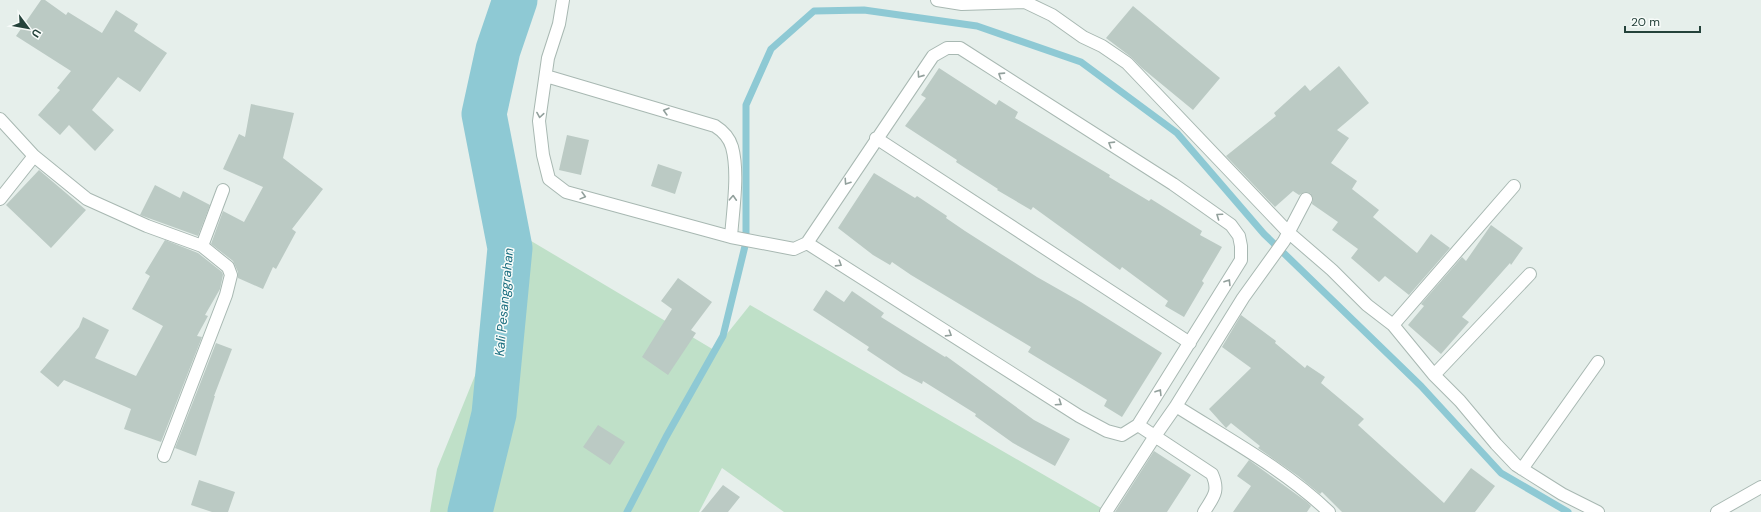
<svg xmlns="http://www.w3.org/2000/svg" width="1761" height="512" font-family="'DM Sans',sans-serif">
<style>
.green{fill:#bfe0c8}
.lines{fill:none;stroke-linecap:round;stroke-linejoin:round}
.stream{stroke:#8ec9d4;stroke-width:7}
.river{stroke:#8ec9d4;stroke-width:45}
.building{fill:#bbcac4}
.minor-casing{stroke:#a8b8b2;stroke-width:14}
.minor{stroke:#fff;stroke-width:12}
.oneway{stroke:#92a09c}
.labels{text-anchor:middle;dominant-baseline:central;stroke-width:3;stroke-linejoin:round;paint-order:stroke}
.water-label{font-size:13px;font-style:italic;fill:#1c6f80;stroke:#f7fbf9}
</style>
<rect width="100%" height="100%" fill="#e6efeb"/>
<path class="green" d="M 496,220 L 714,350 L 750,305 L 1108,512 L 784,512 L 722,468 L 699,512 L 430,512 L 437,469 L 487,346 Z"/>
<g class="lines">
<path class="stream" d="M 627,512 L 666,437 L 723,336 L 746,242 L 746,105 L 771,49 L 814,11 L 864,10 L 977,26 L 1081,62 L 1177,133 L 1264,234 L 1421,386 L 1501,473 L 1568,512"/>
<path class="river" d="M 470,512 L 494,414 L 510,248 L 484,114 L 498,50 L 515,0"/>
</g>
<path class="building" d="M 41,0 L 45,0 L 66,15 L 68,12 L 102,33 L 116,10 L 138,24 L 134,31 L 167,53 L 140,92 L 118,77 L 92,110 L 114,130 L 95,151 L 69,125 L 60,135 L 38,115 L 60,90 L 57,88 L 71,71 L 16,36 Z
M 1133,6 L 1220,78 L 1193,110 L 1142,68 L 1131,57 L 1106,38 Z
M 1339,66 L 1369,103 L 1337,130 L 1349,138 L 1331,163 L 1357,181 L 1352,189 L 1379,210 L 1373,217 L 1417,253 L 1431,234 L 1450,248 L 1409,295 L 1385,276 L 1379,282 L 1351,258 L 1358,249 L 1332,230 L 1338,222 L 1312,204 L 1313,198 L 1310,193 L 1305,192 L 1299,195 L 1293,191 L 1275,207 L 1226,156 L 1276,116 L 1274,113 L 1305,85 L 1310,91 Z
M 939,68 L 996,105 L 999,100 L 1018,112 L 1015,118 L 1110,175 L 1109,177 L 1149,201 L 1151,199 L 1202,231 L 1200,235 L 1222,247 L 1202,281 L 1204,283 L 1184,317 L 1165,306 L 1168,301 L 1122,267 L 1120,270 L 1033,207 L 1031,210 L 997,190 L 998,189 L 956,162 L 957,160 L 905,126 L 926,98 L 921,95 Z
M 251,104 L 294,113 L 283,158 L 323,189 L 292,229 L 296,232 L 276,269 L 273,267 L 263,289 L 238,278 L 238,272 L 233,261 L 211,244 L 223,211 L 244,222 L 263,187 L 223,169 L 239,134 L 245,137 Z
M 567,135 L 589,140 L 581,175 L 559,170 Z
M 658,164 L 682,172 L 675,194 L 651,186 Z
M 39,170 L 86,210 L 51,248 L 6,205 Z
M 874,173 L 915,198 L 917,196 L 947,216 L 946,218 L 965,231 L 1037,277 L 1081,302 L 1162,353 L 1122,417 L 1104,406 L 1107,400 L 1028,352 L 1031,347 L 911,275 L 892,262 L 890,265 L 873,255 L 838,228 Z
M 155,185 L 180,198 L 183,191 L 210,205 L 198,236 L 140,215 Z
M 1491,225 L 1523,248 L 1511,265 L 1510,263 L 1462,317 L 1469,322 L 1441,354 L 1408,325 L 1424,306 L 1421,304 L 1462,257 L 1466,261 Z
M 165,240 L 198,253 L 222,272 L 223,275 L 220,289 L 205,315 L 208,316 L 197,336 L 202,337 L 161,442 L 124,429 L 131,409 L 64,380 L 58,387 L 40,372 L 79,327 L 83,317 L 109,330 L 95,358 L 136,376 L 163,326 L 132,309 L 150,276 L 145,273 Z
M 678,278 L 712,302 L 691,330 L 696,333 L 668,375 L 642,357 L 672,309 L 661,301 Z
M 826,290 L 844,302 L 852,291 L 884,313 L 881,317 L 945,357 L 946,356 L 1034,420 L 1070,439 L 1055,466 L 1013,443 L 975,416 L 976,414 L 923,381 L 922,384 L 903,374 L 867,350 L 869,347 L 813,310 Z
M 1241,315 L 1276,341 L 1275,343 L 1305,368 L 1307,365 L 1325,377 L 1321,383 L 1364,419 L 1358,425 L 1444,503 L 1471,468 L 1495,486 L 1475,512 L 1342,512 L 1322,492 L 1320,494 L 1298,476 L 1258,448 L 1260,446 L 1231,423 L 1226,428 L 1209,409 L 1251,368 L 1222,347 Z
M 216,343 L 232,349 L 214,396 L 215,396 L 196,456 L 175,448 Z
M 598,425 L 625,442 L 610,465 L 583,447 Z
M 1154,451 L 1191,475 L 1167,512 L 1115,512 Z
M 1249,460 L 1307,502 L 1311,506 L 1307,512 L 1233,512 L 1251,486 L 1237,476 Z
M 199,480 L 235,492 L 228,512 L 212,512 L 191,505 Z
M 723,485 L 740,497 L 728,512 L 701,512 Z"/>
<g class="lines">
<g class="minor-casing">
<path id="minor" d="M 563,0 L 559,24 L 548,58 L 539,121 L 543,155 L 549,179 L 566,192 L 731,237 L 794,249 L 807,243 L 933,56 L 947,48 L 960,48 L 1173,184 L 1231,225 L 1239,236 L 1241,246 L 1241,260 L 1138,425 L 1122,435 L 1107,431 L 1079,416 L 807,243
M 937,0 L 962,4 L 1025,2 L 1052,15 L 1083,37 L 1102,46 L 1127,63 L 1288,232 L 1332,270 L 1367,305 L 1393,325 L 1434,375 L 1460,401 L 1496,444 L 1516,465 L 1562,494 L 1598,512
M 546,76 L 715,126 C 723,131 729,137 732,147 C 739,173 733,209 731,237
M 0,119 L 34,156 L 87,199 L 147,226 L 202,246 L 228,267 L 231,275 L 226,295 L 164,456
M 876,138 L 1190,343
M 0,199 L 34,156
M 202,246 L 223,190
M 1393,325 L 1514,186
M 1434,375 L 1530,274
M 1176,406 C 1228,439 1284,469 1329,512
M 1138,425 L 1212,474 C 1220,492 1213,497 1204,512
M 1522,469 L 1598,362
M 1106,512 L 1155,436 L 1176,406 L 1243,298 L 1284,241 L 1306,199
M 1717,512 L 1761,487"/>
</g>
<use href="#minor" class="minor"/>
</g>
<defs><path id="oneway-chevron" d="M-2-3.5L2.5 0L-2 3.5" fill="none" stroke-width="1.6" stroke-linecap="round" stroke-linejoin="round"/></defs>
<g class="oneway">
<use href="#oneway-chevron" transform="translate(920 75) rotate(125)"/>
<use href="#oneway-chevron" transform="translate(1001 75) rotate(-147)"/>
<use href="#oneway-chevron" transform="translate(666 111) rotate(-164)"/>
<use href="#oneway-chevron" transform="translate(540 115) rotate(99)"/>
<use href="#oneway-chevron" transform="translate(1111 144) rotate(-148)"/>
<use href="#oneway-chevron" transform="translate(847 182) rotate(124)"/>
<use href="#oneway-chevron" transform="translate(583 196) rotate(15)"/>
<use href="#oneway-chevron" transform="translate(733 198) rotate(-87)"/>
<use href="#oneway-chevron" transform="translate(1219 216) rotate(-145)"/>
<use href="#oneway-chevron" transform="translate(839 264) rotate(32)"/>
<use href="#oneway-chevron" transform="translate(1228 282) rotate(-58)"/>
<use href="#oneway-chevron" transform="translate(949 334) rotate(32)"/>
<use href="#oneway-chevron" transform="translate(1159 392) rotate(-58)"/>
<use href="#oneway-chevron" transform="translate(1059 403) rotate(34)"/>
</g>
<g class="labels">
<g class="water-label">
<text transform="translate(504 302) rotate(-85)">Kali Pesanggrahan</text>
</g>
</g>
<g transform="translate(28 28) rotate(122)" stroke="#f7fbf9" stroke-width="3" paint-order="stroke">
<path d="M0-3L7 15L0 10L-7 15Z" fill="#24423a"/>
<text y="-6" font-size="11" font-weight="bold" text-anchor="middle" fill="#24423a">U</text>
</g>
<path d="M1625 26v6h75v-6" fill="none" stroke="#24423a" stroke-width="2"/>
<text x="1631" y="26" font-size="12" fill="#24423a" stroke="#f7fbf9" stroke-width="3" paint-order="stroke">20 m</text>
</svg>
